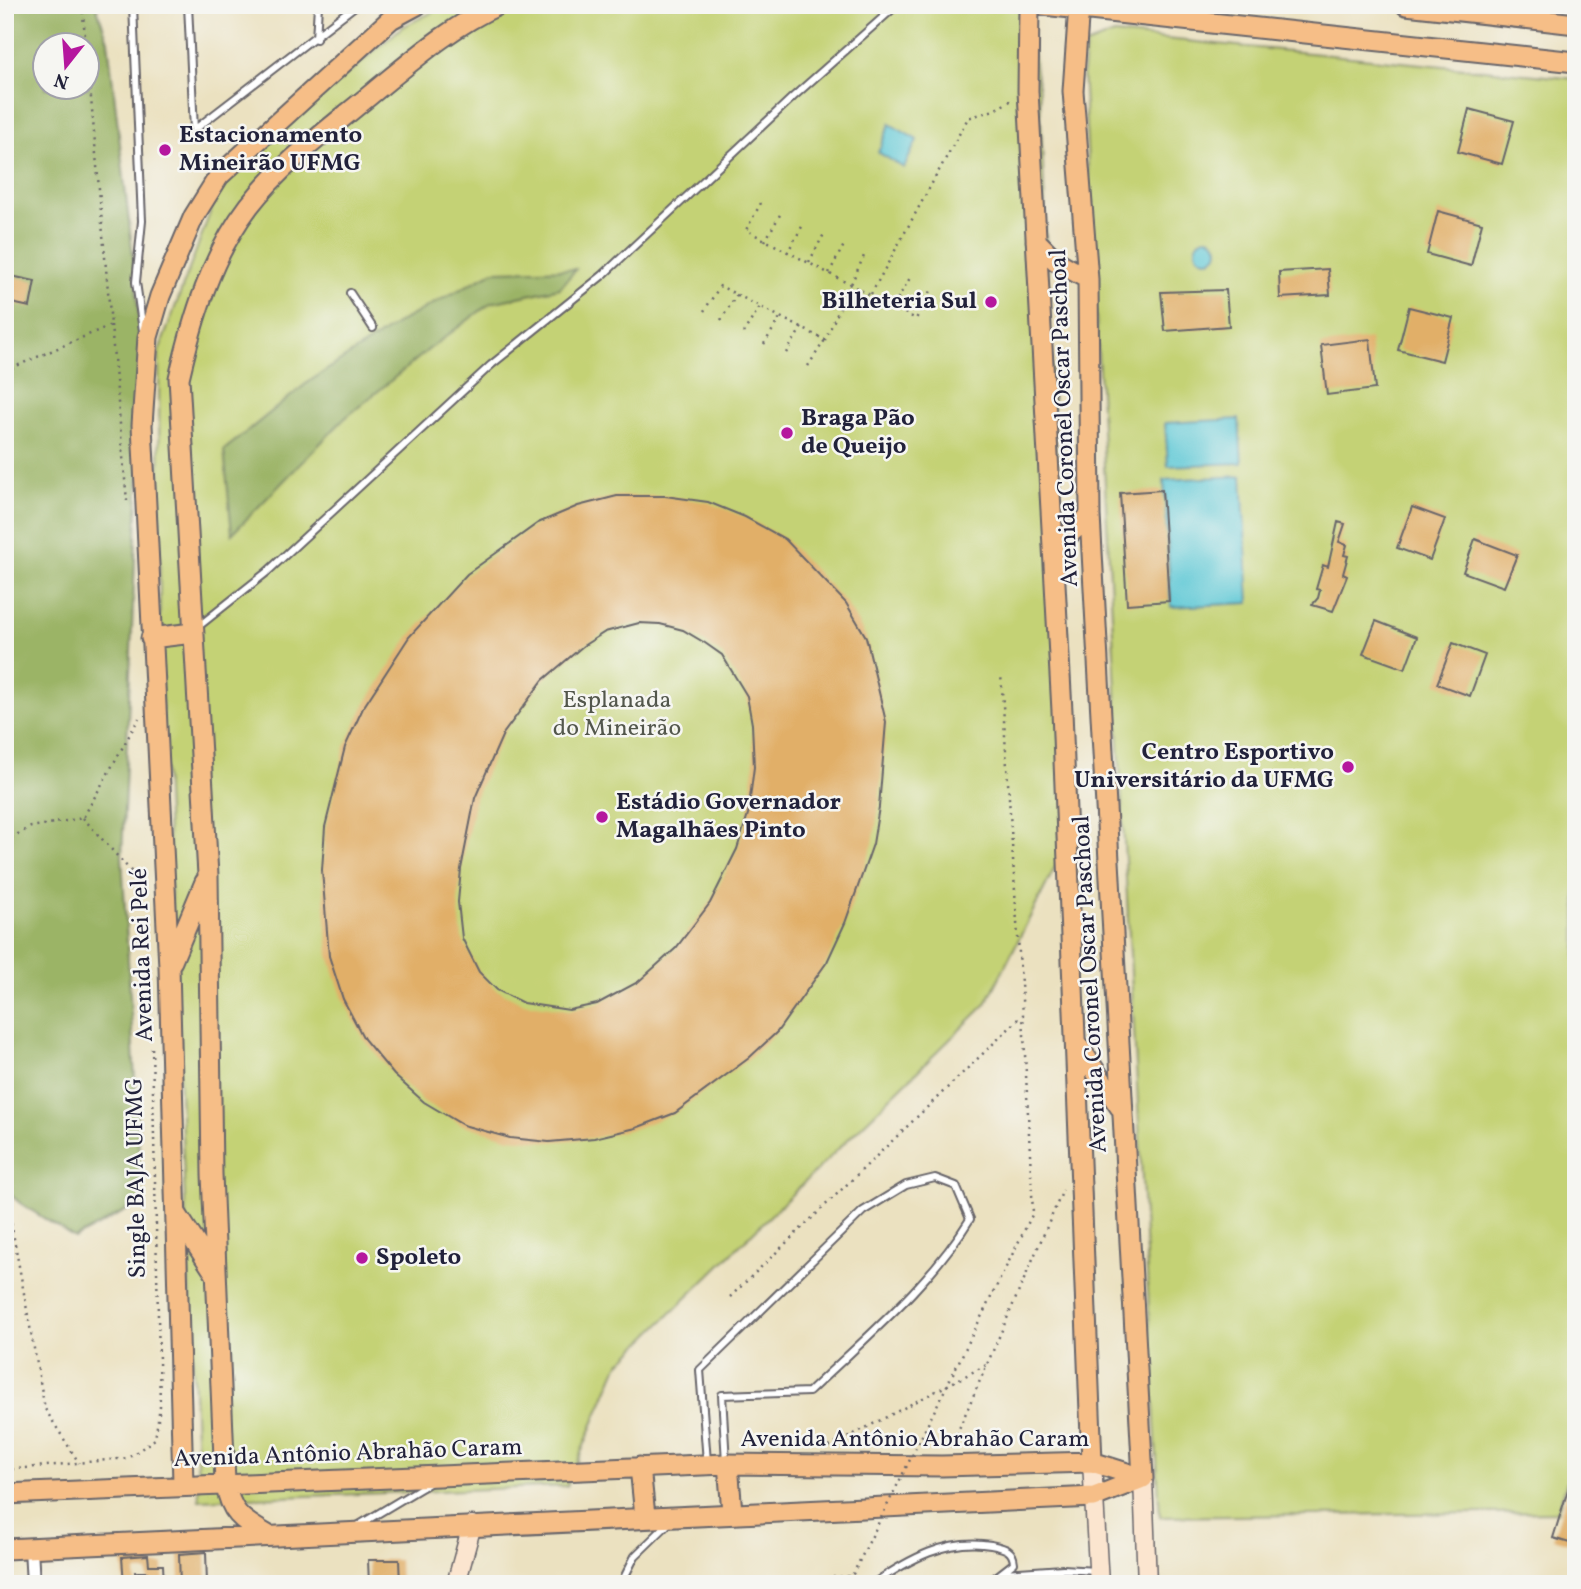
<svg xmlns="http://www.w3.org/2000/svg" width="1581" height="1589" font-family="Vollkorn,serif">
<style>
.green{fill:#c4d274;stroke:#737a58;stroke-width:2}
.forest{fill:#9bb466;stroke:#5e6b50;stroke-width:2;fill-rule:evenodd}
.water{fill:#5dc8d5;stroke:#407588;stroke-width:2}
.building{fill:#e1af68;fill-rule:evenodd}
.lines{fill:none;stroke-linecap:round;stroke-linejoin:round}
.lane-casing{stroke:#68656a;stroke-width:10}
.street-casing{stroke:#68656a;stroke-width:16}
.secondary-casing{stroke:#68656a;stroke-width:21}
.primary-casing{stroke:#68656a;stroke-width:23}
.path{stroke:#68656a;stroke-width:2.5;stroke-dasharray:2 5;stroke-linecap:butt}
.lane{stroke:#fff;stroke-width:6}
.street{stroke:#fff;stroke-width:12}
.secondary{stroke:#fbe5cf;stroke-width:18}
.primary{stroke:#f6be87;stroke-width:19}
.path-bridge{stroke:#68656a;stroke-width:2.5;stroke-dasharray:2 5;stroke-linecap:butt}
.poi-dot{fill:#b5179e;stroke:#f6f6f2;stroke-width:2.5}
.labels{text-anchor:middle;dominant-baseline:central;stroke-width:5;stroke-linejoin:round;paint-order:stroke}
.poi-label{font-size:24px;font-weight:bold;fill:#22223b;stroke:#f6f6f2;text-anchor:start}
.street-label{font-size:24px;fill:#22223b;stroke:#f6f6f2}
.park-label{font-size:24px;fill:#53574c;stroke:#f6f6f2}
</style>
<rect width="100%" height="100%" fill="#f6f6f2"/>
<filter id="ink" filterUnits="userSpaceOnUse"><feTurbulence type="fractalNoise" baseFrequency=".0143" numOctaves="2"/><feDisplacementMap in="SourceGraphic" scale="14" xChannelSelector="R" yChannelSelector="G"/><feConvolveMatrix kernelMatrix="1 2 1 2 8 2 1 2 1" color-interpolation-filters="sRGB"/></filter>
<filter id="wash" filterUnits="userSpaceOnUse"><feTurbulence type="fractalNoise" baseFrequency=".00686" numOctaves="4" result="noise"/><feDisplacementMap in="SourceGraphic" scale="28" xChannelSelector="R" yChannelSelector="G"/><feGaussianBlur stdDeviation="1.57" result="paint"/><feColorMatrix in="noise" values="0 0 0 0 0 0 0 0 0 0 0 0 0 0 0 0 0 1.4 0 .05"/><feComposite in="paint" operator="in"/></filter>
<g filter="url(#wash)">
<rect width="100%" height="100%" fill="#ebe1c0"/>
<path class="green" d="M 447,5 L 1026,5 L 1040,98 L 1060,554 L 1080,818 L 986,1004 L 618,1365 L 567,1486 L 199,1500 L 160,662 L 159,351 L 221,183 L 402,27 Z
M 1114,34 L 1576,79 L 1576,1454 L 1557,1512 L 1160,1517 L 1083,71 L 1086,45 Z"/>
<path class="forest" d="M 5,5 L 96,5 L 108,41 L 136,282 L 143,378 L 122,856 L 142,1202 L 75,1238 L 20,1203 L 5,1190 ZM 46,46 L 88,46 L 88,88 L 46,88 Z
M 576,269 L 560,288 L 491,303 L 433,346 L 344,419 L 232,534 L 224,450 L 307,383 L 401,321 L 494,271 Z"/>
<path class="water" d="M 890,124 L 917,140 L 904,168 L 878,152 Z
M1196 249a11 11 0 1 1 22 0a11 11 0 1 1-22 0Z
M 1239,419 L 1242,463 L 1168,466 L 1165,423 Z
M 1242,476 L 1249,603 L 1171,607 L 1164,480 Z"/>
<g id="blocks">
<path class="building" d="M 1469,109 L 1514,121 L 1502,164 L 1458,152 Z
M 1438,211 L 1482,223 L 1471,266 L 1427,254 Z
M 1328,269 L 1330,295 L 1280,298 L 1279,272 Z
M 11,276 L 35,281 L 30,307 L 7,302 Z
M 1226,290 L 1229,326 L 1165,331 L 1161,292 Z
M 1409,307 L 1453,318 L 1442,361 L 1398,350 Z
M 1370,339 L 1375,389 L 1327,395 L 1321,345 Z
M 1162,490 L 1169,601 L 1127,604 L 1120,493 Z
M 617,496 L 665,496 L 708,502 L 745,517 L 785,539 L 846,603 L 866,637 L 886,722 L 879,807 L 873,844 L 845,923 L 827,962 L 777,1032 L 749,1058 L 675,1113 L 636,1128 L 594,1138 L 549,1142 L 510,1138 L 463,1125 L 424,1102 L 394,1075 L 364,1039 L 343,999 L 329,956 L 322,870 L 325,827 L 345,747 L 363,708 L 409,637 L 467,574 L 538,523 L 578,506 ZM 639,623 L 660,624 L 683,630 L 705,643 L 722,655 L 747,696 L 752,724 L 754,767 L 748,814 L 737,849 L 710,903 L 676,948 L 638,982 L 597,1004 L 569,1010 L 523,1003 L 497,990 L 479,972 L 462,938 L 458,902 L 461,869 L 475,798 L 503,734 L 543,680 L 583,646 L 605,632 Z
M 1412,507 L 1445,519 L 1430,560 L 1397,548 Z
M 1338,522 L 1345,524 L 1339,542 L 1347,545 L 1344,555 L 1348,556 L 1343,574 L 1347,576 L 1333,611 L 1312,605 L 1318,598 L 1320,590 L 1316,589 L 1323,565 L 1328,567 Z
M 1475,539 L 1517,555 L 1504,587 L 1463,572 Z
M 1376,621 L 1417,637 L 1405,669 L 1363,654 Z
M 1453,643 L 1485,655 L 1470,696 L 1437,684 Z
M 1575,1467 L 1576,1467 L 1576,1545 L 1553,1538 Z
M 206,1552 L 207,1584 L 180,1584 L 179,1554 Z
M 148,1555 L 149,1565 L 163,1565 L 164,1584 L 148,1584 L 147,1572 L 135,1572 L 136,1584 L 124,1584 L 122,1557 Z
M 368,1560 L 399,1560 L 400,1584 L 369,1584 Z
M 256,1580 L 287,1582 L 287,1584 L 256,1584 Z"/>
</g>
</g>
<g filter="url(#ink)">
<use href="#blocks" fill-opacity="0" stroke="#68656a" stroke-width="2"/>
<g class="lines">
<g class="lane-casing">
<path id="lane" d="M 133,5 L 142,221 L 136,282 L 143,331
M 188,5 L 194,130
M 316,39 L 318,5
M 194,130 L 356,5
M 350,293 L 373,328
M 199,626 L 267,572 L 491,365 L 603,275 L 793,97 L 897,5
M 707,1462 L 700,1370 L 863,1211 L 906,1185 L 935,1178 L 956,1186 L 970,1219 C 929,1286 865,1338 809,1392 L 722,1395 L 726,1462
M 359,1525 L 431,1482
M 1003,1573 L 1063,1569 L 1096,1571
M 621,1584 L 635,1556 L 669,1523
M 873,1584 C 908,1560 948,1537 991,1545 C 1004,1548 1013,1549 1014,1563 L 987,1584"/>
</g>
<g class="street-casing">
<path id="street" d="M 31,1548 L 33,1584"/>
</g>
<g class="secondary-casing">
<path id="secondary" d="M 1092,1462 L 1099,1584
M 1143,1478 L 1147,1584
M 456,1584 L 472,1525"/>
</g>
<g class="primary-casing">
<path id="primary" d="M 1029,5 L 1028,91 L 1062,711 L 1092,1462
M 1043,5 L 1576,62
M 1079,5 L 1073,91 L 1088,279 L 1090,516 L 1143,1478
M 1406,5 L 1576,24
M 1036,241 L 1056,261 L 1088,279
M 1053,548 L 1090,516
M 151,638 L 193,633
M 172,961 L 205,882
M 1076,1043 L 1120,1107
M 176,1213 L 215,1273
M 728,1464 L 732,1512
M 640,1467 L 645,1516
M 183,1484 L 169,967 L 142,425 L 148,337 L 160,296 L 194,216 L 219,176 L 391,19 L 417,5
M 5,1494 L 726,1464 L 942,1466 L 1092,1462 L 1143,1478
M 269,1536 C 242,1520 231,1515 225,1482 L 212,1174 L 208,875 L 179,378 C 193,318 211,256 249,206 C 284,161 332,127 375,91 C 413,60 453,25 498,5
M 5,1549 L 1094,1497 L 1143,1478"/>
</g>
<path class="path" d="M 82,5 L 86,46
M 761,203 L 746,230 L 916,319 L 931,291
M 765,241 L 781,213
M 787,253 L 803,225
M 809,262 L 824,234
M 829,273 L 844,245
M 871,294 L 968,118 L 994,110 L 1012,100
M 894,305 L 910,278
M 704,311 L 720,286 L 825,340 L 864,256
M 721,320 L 737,294
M 111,325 L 127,501
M 743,333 L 760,307
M 764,344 L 780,318
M 786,353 L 802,327
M 808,366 L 825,340
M 5,371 L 111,325 L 88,64
M 83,818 L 148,890
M 5,841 L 31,827 L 83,818 L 139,718
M 5,1189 L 45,1409 L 79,1463
M 730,1297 L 1023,1015 L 1001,674
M 829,1447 L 988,1364
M 951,1447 L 1063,1190
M 5,1470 L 128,1458 L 155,1439 L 160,1406 L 152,1047"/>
<use href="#lane" class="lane"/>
<use href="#street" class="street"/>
<use href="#secondary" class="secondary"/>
<use href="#primary" class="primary"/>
<path class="path-bridge" d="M 728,1584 L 852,1576 L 1033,1213 L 1023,1015"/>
</g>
</g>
<g class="poi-dot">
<circle cx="165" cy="150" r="7"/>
<circle cx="991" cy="302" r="7"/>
<circle cx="787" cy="433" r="7"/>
<circle cx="1348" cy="767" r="7"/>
<circle cx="602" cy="817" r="7"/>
<circle cx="362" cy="1258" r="7"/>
</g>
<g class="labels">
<g class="poi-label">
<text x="179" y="136">Estacionamento<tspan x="179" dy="28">Mineirão UFMG</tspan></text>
<text x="977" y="302" text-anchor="end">Bilheteria Sul</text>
<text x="801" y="419">Braga Pão<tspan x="801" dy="28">de Queijo</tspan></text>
<text x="1334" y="753" text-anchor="end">Centro Esportivo<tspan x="1334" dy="28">Universitário da UFMG</tspan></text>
<text x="616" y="803">Estádio Governador<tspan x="616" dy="28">Magalhães Pinto</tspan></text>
<text x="376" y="1258">Spoleto</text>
</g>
<g class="street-label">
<text transform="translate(1065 418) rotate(-92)">Avenida Coronel Oscar Paschoal</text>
<text transform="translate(143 955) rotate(-92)">Avenida Rei Pelé</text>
<text transform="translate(1091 984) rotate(-93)">Avenida Coronel Oscar Paschoal</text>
<text transform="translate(137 1178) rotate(-91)">Single BAJA UFMG</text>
<text x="915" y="1440">Avenida Antônio Abrahão Caram</text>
<text transform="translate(348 1454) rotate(-2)">Avenida Antônio Abrahão Caram</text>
</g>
<g class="park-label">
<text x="617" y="701">Esplanada<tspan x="617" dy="28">do Mineirão</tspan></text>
</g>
</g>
<rect width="1581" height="1589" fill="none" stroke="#f6f6f2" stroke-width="28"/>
<g transform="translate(66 66) rotate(197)"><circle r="33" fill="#f6f6f2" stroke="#a1a1a9" stroke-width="2"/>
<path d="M0-5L12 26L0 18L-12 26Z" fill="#b5179e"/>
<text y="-10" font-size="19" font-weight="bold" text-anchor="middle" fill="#22223b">N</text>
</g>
</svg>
